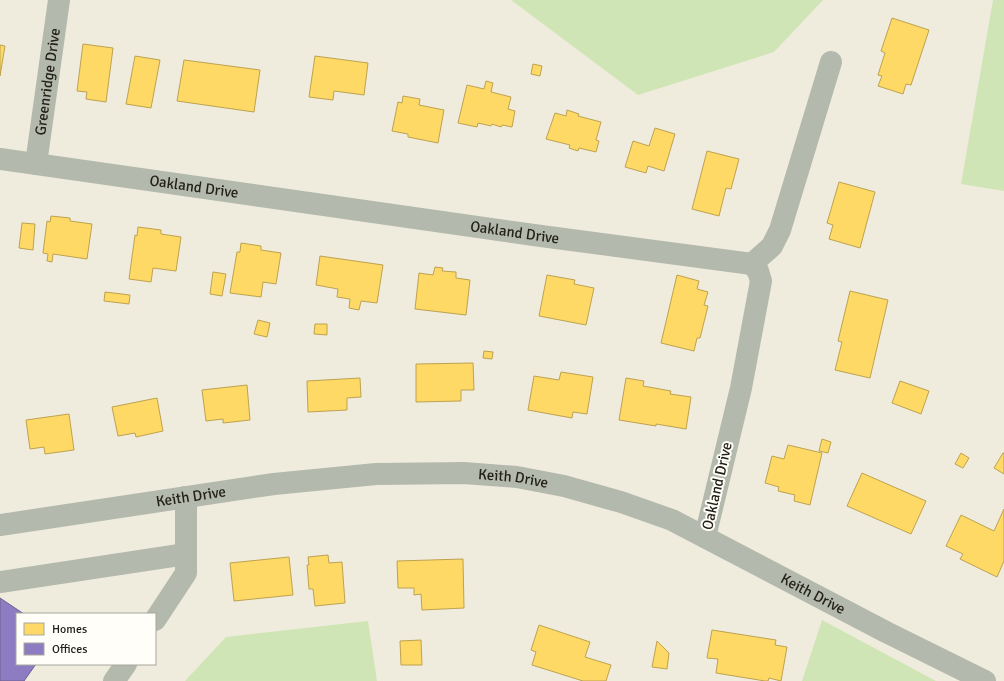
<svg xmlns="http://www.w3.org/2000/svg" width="1004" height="681" font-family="Signika,sans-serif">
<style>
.green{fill:#d0e5b5}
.homes{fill:#ffd966;stroke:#bda24f}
.offices{fill:#8e7cc3;stroke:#6e6190}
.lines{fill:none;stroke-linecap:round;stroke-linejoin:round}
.minor{stroke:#b4b9ad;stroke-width:22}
.labels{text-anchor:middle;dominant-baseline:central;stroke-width:4;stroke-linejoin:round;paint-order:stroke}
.street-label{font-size:15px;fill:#242218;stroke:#fffef8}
</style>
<rect width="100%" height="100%" fill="#efecdd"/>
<path class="green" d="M 511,0 L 823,0 L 774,52 L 638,95 Z
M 993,0 L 1004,0 L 1004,191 L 961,184 Z
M 822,620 L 936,681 L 802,681 Z
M 368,621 L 377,681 L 185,681 L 226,637 Z"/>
<path class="homes" d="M 892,18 L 929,30 L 911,85 L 906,84 L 903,94 L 878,86 L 882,76 L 878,75 L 885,53 L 881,51 Z
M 83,44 L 113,48 L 106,102 L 86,99 L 87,92 L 77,91 Z
M 0,45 L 5,46 L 0,76 Z
M 135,56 L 160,60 L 151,108 L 126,104 Z
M 315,56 L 368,63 L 364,95 L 334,91 L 333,100 L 309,97 Z
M 184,60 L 260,70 L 254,112 L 177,101 Z
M 533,64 L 542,66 L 540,76 L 531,74 Z
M 486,81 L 493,83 L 491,92 L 511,97 L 508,109 L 515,111 L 512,127 L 502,125 L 501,127 L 492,124 L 491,126 L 478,123 L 477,127 L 458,123 L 467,85 L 484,89 Z
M 403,96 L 420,99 L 419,105 L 444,110 L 438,143 L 408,137 L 408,134 L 392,131 L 398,102 L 402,103 Z
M 567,110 L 579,114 L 578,116 L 601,122 L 596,140 L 599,141 L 596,152 L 579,148 L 578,151 L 569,148 L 570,145 L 546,139 L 555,113 L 566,116 Z
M 655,128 L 675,134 L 664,171 L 648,166 L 646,173 L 625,167 L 633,141 L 649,146 Z
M 707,151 L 739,159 L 731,189 L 726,188 L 719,216 L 692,209 Z
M 839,182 L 875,192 L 860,248 L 829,239 L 833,225 L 827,223 Z
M 51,216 L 70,218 L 70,221 L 92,224 L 87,259 L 53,254 L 52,262 L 47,261 L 48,254 L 43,253 L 47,221 L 50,222 Z
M 22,223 L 35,224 L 33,250 L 19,248 Z
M 138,227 L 161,230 L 161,234 L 181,237 L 176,271 L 153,268 L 151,282 L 129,279 L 135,235 L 137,236 Z
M 241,243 L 261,246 L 261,250 L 281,253 L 276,284 L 263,282 L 261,297 L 230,293 L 237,252 L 240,252 Z
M 320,256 L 383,265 L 377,303 L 361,301 L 359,310 L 349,308 L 350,299 L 337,297 L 338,289 L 316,285 Z
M 435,267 L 443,268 L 442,271 L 456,272 L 456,278 L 470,280 L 466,315 L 415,309 L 419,273 L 433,275 Z
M 213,272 L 226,274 L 222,296 L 210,294 Z
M 547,275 L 575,280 L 574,284 L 594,288 L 586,325 L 539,316 Z
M 677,275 L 699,281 L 697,289 L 708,292 L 704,305 L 708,306 L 700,338 L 697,338 L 694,351 L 661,343 Z
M 850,291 L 888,300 L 870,378 L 835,370 L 842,342 L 838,341 Z
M 105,292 L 130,295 L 129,304 L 104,301 Z
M 258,320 L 270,323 L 267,337 L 254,334 Z
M 315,324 L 327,324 L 327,335 L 314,334 Z
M 484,351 L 493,352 L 492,359 L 483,358 Z
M 473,363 L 474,390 L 461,390 L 461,401 L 416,402 L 416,364 Z
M 561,372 L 593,377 L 587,414 L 573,412 L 572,418 L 528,410 L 534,376 L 559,380 Z
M 360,378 L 361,397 L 347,398 L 347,410 L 308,412 L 307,381 Z
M 626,378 L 644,381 L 643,386 L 671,391 L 670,394 L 691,397 L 686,429 L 656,424 L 656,426 L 619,420 Z
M 900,381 L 929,391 L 921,414 L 892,403 Z
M 247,385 L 250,420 L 223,423 L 223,419 L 206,421 L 202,390 Z
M 157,398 L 163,431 L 136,437 L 135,433 L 118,436 L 112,407 Z
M 69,414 L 74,450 L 45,454 L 44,447 L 30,449 L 26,420 Z
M 822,439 L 831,442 L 828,453 L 819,451 Z
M 788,445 L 822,453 L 810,505 L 794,501 L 795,495 L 778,491 L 779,487 L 765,483 L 772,456 L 784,459 Z
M 961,453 L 969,458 L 963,468 L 955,464 Z
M 1003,453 L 1004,453 L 1004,474 L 994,468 Z
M 862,473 L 926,501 L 911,534 L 847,506 Z
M 1004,509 L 1004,561 L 997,577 L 960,559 L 963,554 L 946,546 L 961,515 L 994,531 Z
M 328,555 L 329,563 L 342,562 L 345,603 L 315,606 L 313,589 L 309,589 L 307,565 L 309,565 L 308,557 Z
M 289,557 L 293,595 L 234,601 L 230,563 Z
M 463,559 L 464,608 L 422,610 L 421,594 L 414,595 L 414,588 L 398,588 L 397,561 Z
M 539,625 L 590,642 L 585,657 L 611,665 L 606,681 L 583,681 L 532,665 L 536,652 L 531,650 Z
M 712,630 L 776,640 L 775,645 L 787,647 L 781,681 L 769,678 L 768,681 L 765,681 L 716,673 L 718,659 L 707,658 Z
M 421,640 L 422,665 L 401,665 L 400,641 Z
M 657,641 L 669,653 L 667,669 L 652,667 Z"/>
<path class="offices" d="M 0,598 L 24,614 L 17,614 L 17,664 L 36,664 L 24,681 L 0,681 Z"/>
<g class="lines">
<g class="minor">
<path id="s1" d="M 0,159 L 541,236 L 752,264 L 758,271 L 761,281 L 741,388 L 705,537"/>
<path id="s2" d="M 36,164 L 59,0"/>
<path d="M 752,264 L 772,246 L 780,230 L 831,62"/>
<path id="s3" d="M 0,525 L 274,484 L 376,474 L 464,473 L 517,477 L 564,486 L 621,502 L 672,520 L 886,632 L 985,681"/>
<path d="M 0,582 L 186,554"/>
<path d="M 155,620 L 186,573 L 186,497"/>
<path d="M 114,681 L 126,664"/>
</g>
</g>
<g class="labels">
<g class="street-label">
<text stroke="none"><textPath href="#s2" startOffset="83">Greenridge Drive</textPath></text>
<text stroke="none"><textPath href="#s1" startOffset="196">Oakland Drive</textPath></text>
<text stroke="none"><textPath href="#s1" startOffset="520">Oakland Drive</textPath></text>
<text stroke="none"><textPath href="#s3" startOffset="517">Keith Drive</textPath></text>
<text transform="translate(717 486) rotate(-77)">Oakland Drive</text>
<text stroke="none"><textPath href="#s3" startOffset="193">Keith Drive</textPath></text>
<text stroke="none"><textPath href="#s3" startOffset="841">Keith Drive</textPath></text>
</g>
</g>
<rect x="16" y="613" width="140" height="52" fill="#fffef8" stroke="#a7a69e"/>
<rect x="24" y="623" width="20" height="12" fill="#ffd966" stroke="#a7a69e"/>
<text x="52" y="633" font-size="12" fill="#242218">Homes</text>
<rect x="24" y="643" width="20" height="12" fill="#8e7cc3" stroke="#a7a69e"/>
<text x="52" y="653" font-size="12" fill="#242218">Offices</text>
</svg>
